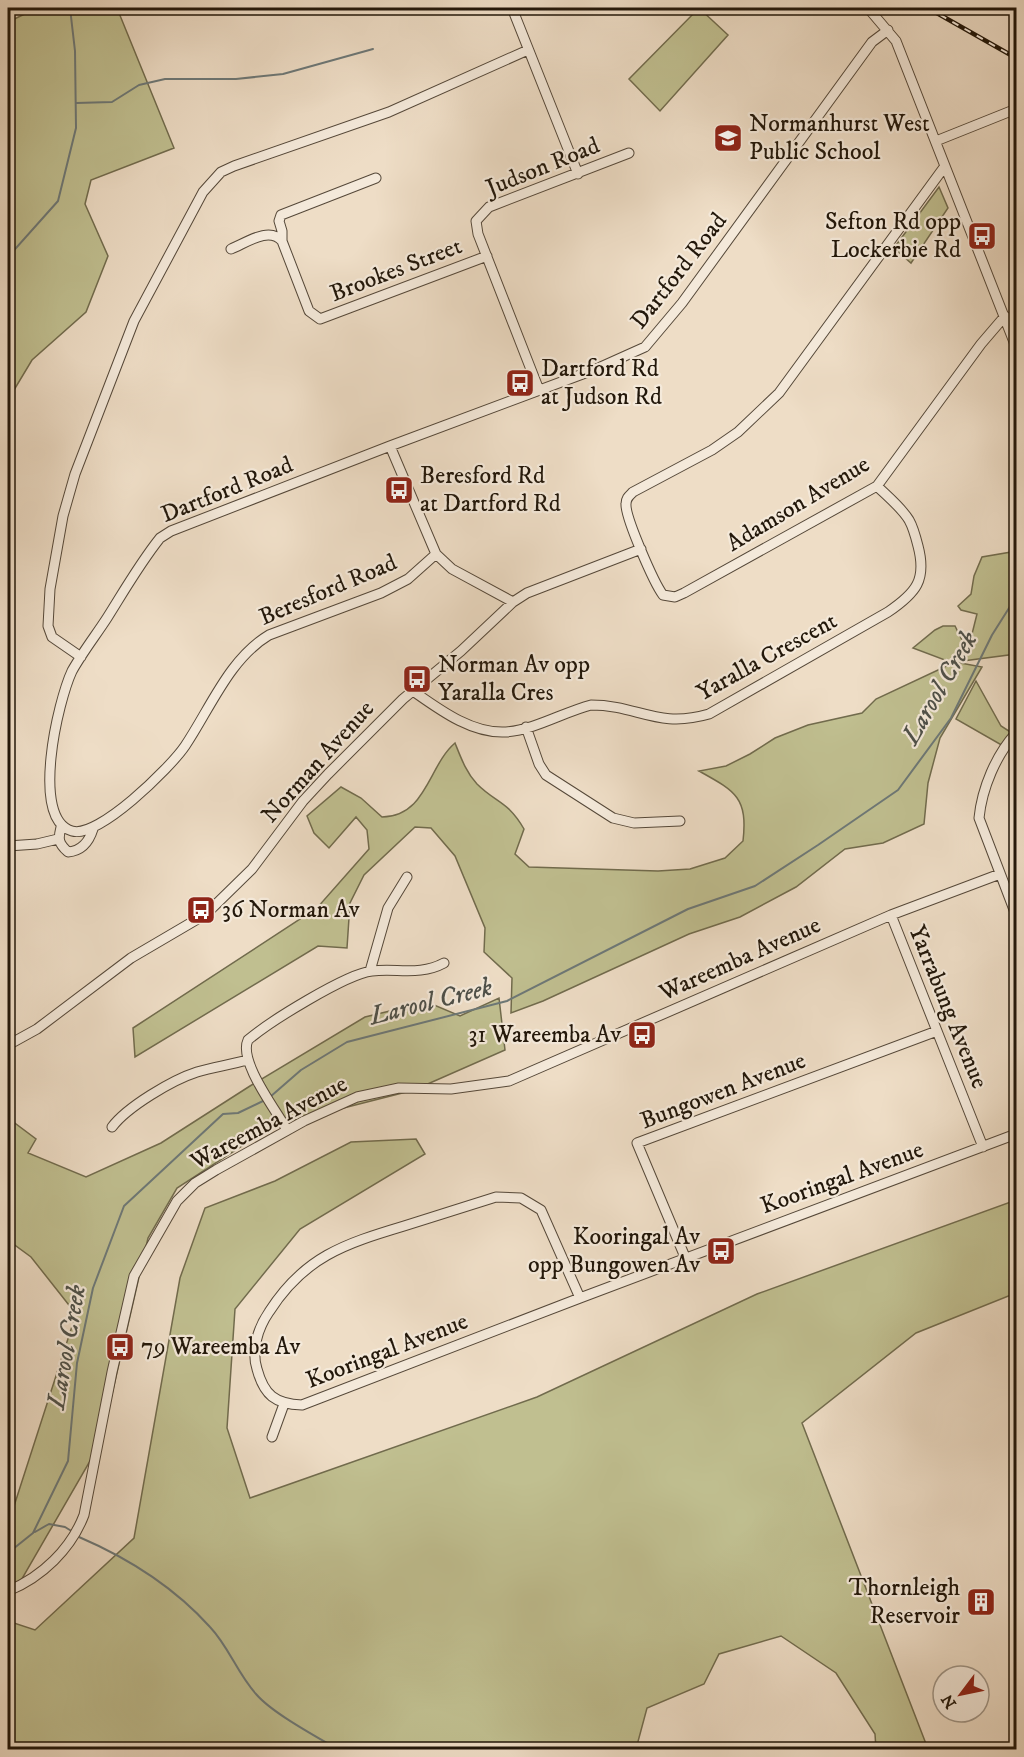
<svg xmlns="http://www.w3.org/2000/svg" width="1024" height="1757" font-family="'IM FELL DW Pica',serif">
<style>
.green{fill:#c0bf90;stroke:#716b4d;stroke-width:1.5}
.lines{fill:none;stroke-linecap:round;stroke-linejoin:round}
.stream{stroke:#6d7877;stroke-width:2}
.minor-casing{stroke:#554839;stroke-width:11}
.minor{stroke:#f4e9da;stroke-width:9}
.rail-casing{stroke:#22170a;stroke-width:4.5}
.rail{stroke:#f4e9da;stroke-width:2;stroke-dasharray:7;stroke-linecap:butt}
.labels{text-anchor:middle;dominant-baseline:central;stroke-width:4.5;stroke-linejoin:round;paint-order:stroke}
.poi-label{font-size:24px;fill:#22170a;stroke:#f4e9da;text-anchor:start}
.street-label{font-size:24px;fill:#22170a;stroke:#f4e9da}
.water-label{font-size:26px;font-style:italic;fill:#4e5049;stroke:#f4e9da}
</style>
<rect width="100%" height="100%" fill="#eeddc6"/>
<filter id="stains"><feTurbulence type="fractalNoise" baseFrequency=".00333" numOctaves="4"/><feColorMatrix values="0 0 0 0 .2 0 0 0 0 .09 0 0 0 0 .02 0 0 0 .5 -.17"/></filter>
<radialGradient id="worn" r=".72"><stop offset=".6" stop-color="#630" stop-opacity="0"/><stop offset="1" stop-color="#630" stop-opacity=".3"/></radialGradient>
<path class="green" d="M 30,8 L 132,8 L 119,13 L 174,148 L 91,180 L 85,204 L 108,256 L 86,312 L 32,360 L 8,400 L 8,22 L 31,11 Z
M 699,8 L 728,35 L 660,111 L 629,79 Z
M 939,187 L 948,208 L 911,263 L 894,248 Z
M 1016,545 L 1016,654 L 955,662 L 982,667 L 940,738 L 928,783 L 924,824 L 883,843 L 845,849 L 796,887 L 740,917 L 689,934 L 543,1001 L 511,1013 L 512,978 L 484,952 L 485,928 L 455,856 L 431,828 L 415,827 L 364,875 L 350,903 L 347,948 L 318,946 L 135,1057 L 133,1028 L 317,908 L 369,849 L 367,830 L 356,817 L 329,848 L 314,833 L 307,816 L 341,787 L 361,798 L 382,817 C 427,816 428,766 455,743 C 461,758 466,772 477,784 C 496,803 508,801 524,829 L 515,854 L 529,867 L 658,871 L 690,869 L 725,858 L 743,841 C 748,797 735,791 699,771 L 726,766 L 750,754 L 775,738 L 808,725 L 862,713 L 876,699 L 953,663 L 913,648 L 935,630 L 943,626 L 955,626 L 964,644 L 970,642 L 977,614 L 961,610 L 958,606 L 971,594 L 974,576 L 982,557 L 1011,552 Z
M 976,681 L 1001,726 L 1015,735 L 1005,747 L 956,719 Z
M 499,998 L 505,1050 L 414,1090 L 273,1126 L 177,1188 L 148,1238 L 101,1442 L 8,1603 L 8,1507 L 14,1506 L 76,1314 L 31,1257 L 8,1240 L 8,1118 L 36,1139 L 28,1153 L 86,1177 L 161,1143 L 250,1086 L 365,1017 L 427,1002 L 460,1016 Z
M 416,1139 L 425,1154 L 300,1229 L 235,1309 L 227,1428 L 250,1498 L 537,1397 L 757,1294 L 1016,1200 L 1016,1293 L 916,1333 L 802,1423 L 928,1749 L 876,1749 L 875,1734 L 836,1673 L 781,1636 L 719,1654 L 704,1684 L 647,1708 L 636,1749 L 8,1749 L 8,1621 L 35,1630 L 134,1538 L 180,1278 L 205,1208 L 275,1181 L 351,1142 Z"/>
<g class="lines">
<path class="stream" d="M 76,103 L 112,102 L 139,85 L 165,79 L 236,79 L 283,74 L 373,49
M 8,257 L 58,201 L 76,128 L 75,51 L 70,8
M 270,1097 L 301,1070 L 347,1042 L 507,1001 L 688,909 L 755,886 L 818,845 L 898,790 L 951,718 L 992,635 L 1016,597
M 35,1532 L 49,1524 L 65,1527 L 73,1532
M 79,1537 C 128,1558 174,1587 210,1627 C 229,1647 237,1673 256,1694 C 272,1713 317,1737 339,1750
M 8,1553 L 33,1533 L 68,1461 L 77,1363 L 93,1288 L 124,1206 L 223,1114 L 238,1113 L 265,1100"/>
<g class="minor-casing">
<path id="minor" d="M 512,8 L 578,174
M 868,8 L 896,41 L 1016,347
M 936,141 L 1016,109
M 945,166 L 779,393 L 738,432 L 712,450 L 633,492 C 629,496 626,498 626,504 C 625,517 654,583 663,595 L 675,597 L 684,593 L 877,486 L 981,344 L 1005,316
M 282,241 L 282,231 L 279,221 L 281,215 L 376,178
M 231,249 C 246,243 269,226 282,241 L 309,311 L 320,319 L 487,256
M 539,390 L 478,234 L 476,221 L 489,207 L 629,153
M 390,446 L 436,554 L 452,569 L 513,602
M 436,554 L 408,579 L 381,593 L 269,635 C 229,659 210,709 185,746 C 170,768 98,839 72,831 C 30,819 58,701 72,671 C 82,653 96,635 107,618 C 124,591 140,563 160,538 L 171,531 L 390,446 L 596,369 L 645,347 L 682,303 L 872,42 L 888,30
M 81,657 L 52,637 L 48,626 L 50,589 L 63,516 L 75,474 L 134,321 L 203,192 L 221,172 L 234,166 L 389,112 L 528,50
M 413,691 C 440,710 472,734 506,732 C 534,730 564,712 591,705 C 638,705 657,729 709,714 L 888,612 C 916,593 927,580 918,546 C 916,538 913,527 909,520 C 901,507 887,496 877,486
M 526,727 L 539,764 L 546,775 L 613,818 L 634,823 L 680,821
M 1016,733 C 996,755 982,788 979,818 L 1016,915
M 61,827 C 58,839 58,843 68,852 C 81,851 89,842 93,829
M 8,846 L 37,844 L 58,839
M 891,915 L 983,1147
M 370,971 L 388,908 L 407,877
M 8,1045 L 37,1029 L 131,958 L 206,914 L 252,869 L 303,801 L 328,774 L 403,699 L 461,651 L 513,602 L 527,593 L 641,549
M 112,1127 C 127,1107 172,1080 197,1072 C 213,1067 230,1065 247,1060
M 287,1130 C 276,1110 238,1061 248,1040 C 269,1022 346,974 372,971 C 397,968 420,976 444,963
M 685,1257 L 637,1143 L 937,1031
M 580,1298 L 302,1405 C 275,1404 264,1395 257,1369 C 251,1350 258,1328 269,1312 C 304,1257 344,1244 404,1226 C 435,1216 465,1207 496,1197 L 521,1198 L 541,1210 L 580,1298 L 1016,1134
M 272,1437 L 284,1404
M 8,1591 C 42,1577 71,1549 84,1515 L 112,1372 L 134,1276 L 177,1201 L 195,1183 L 216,1170 L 304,1121 L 357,1097 L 399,1088 L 451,1089 L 509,1081 L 891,915 L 1000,874"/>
</g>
<use href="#minor" class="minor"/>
<g class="rail-casing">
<path id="rail" d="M 928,8 L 1016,58"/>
</g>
<use href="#rail" class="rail"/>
</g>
<defs>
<g id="school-square" transform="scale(1.5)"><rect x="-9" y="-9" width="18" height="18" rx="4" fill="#8f2418" stroke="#f4e9da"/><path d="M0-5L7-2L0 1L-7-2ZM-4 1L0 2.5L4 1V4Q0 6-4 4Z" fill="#fff"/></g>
<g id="bus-square" transform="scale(1.5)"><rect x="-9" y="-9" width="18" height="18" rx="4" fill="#8f2418" stroke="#f4e9da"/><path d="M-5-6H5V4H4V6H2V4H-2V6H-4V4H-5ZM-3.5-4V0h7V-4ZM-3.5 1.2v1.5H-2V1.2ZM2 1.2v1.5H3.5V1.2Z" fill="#fff"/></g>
<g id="building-square" transform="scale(1.5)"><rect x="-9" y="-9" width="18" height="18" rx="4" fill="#8f2418" stroke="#f4e9da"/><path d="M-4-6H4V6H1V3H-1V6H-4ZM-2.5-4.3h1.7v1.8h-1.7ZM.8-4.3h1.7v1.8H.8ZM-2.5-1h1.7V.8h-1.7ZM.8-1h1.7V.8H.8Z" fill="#fff"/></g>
</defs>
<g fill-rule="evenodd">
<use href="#school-square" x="728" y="138"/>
<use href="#bus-square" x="982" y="236"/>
<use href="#bus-square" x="520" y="383"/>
<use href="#bus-square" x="399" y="490"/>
<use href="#bus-square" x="417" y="679"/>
<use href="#bus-square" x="201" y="910"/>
<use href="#bus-square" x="642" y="1035"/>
<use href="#bus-square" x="721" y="1251"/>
<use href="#bus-square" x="120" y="1347"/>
<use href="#building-square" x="981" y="1602"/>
</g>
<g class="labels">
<g class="poi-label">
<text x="749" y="124">Normanhurst West<tspan x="749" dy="28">Public School</tspan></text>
<text x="961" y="222" text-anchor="end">Sefton Rd opp<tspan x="961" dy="28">Lockerbie Rd</tspan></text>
<text x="541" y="369">Dartford Rd<tspan x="541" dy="28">at Judson Rd</tspan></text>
<text x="420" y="476">Beresford Rd<tspan x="420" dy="28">at Dartford Rd</tspan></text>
<text x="438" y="665">Norman Av opp<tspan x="438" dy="28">Yaralla Cres</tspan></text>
<text x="222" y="910">36 Norman Av</text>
<text x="621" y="1035" text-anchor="end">31 Wareemba Av</text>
<text x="700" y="1237" text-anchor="end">Kooringal Av<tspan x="700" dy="28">opp Bungowen Av</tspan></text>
<text x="141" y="1347">79 Wareemba Av</text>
<text x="960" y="1588" text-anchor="end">Thornleigh<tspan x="960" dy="28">Reservoir</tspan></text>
</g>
<g class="street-label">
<text transform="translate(543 167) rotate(-22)">Judson Road</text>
<text transform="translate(396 270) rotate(-21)">Brookes Street</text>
<text transform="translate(679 271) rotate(-52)">Dartford Road</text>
<text transform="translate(227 490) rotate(-22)">Dartford Road</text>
<text transform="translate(798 504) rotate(-31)">Adamson Avenue</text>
<text transform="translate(328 590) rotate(-23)">Beresford Road</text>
<text transform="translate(767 657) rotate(-29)">Yaralla Crescent</text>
<text transform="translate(318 762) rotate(-48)">Norman Avenue</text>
<text transform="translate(740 959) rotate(-24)">Wareemba Avenue</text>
<text transform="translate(948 1007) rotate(68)">Yarrabung Avenue</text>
<text transform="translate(723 1091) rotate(-21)">Bungowen Avenue</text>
<text transform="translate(269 1123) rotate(-28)">Wareemba Avenue</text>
<text transform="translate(842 1178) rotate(-20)">Kooringal Avenue</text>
<text transform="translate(387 1351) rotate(-21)">Kooringal Avenue</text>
</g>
<g class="water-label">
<text transform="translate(940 688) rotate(-60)">Larool Creek</text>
<text transform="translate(431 1002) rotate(-14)">Larool Creek</text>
<text transform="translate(67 1347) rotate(-80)">Larool Creek</text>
</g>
</g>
<rect width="1024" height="1757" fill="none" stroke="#eeddc6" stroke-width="30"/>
<rect x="9" y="9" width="1006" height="1739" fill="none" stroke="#22170a" stroke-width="3"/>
<rect x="15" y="15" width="994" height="1727" fill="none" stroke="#22170a" stroke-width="1.5"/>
<g transform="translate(961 1694) rotate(238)"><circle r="28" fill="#f4e9da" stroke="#a09587" stroke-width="1.5"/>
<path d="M0-4.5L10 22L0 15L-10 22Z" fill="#8f2418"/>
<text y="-9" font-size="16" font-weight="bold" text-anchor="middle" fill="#22170a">N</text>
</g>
<rect width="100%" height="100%" filter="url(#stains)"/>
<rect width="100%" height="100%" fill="url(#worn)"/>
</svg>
